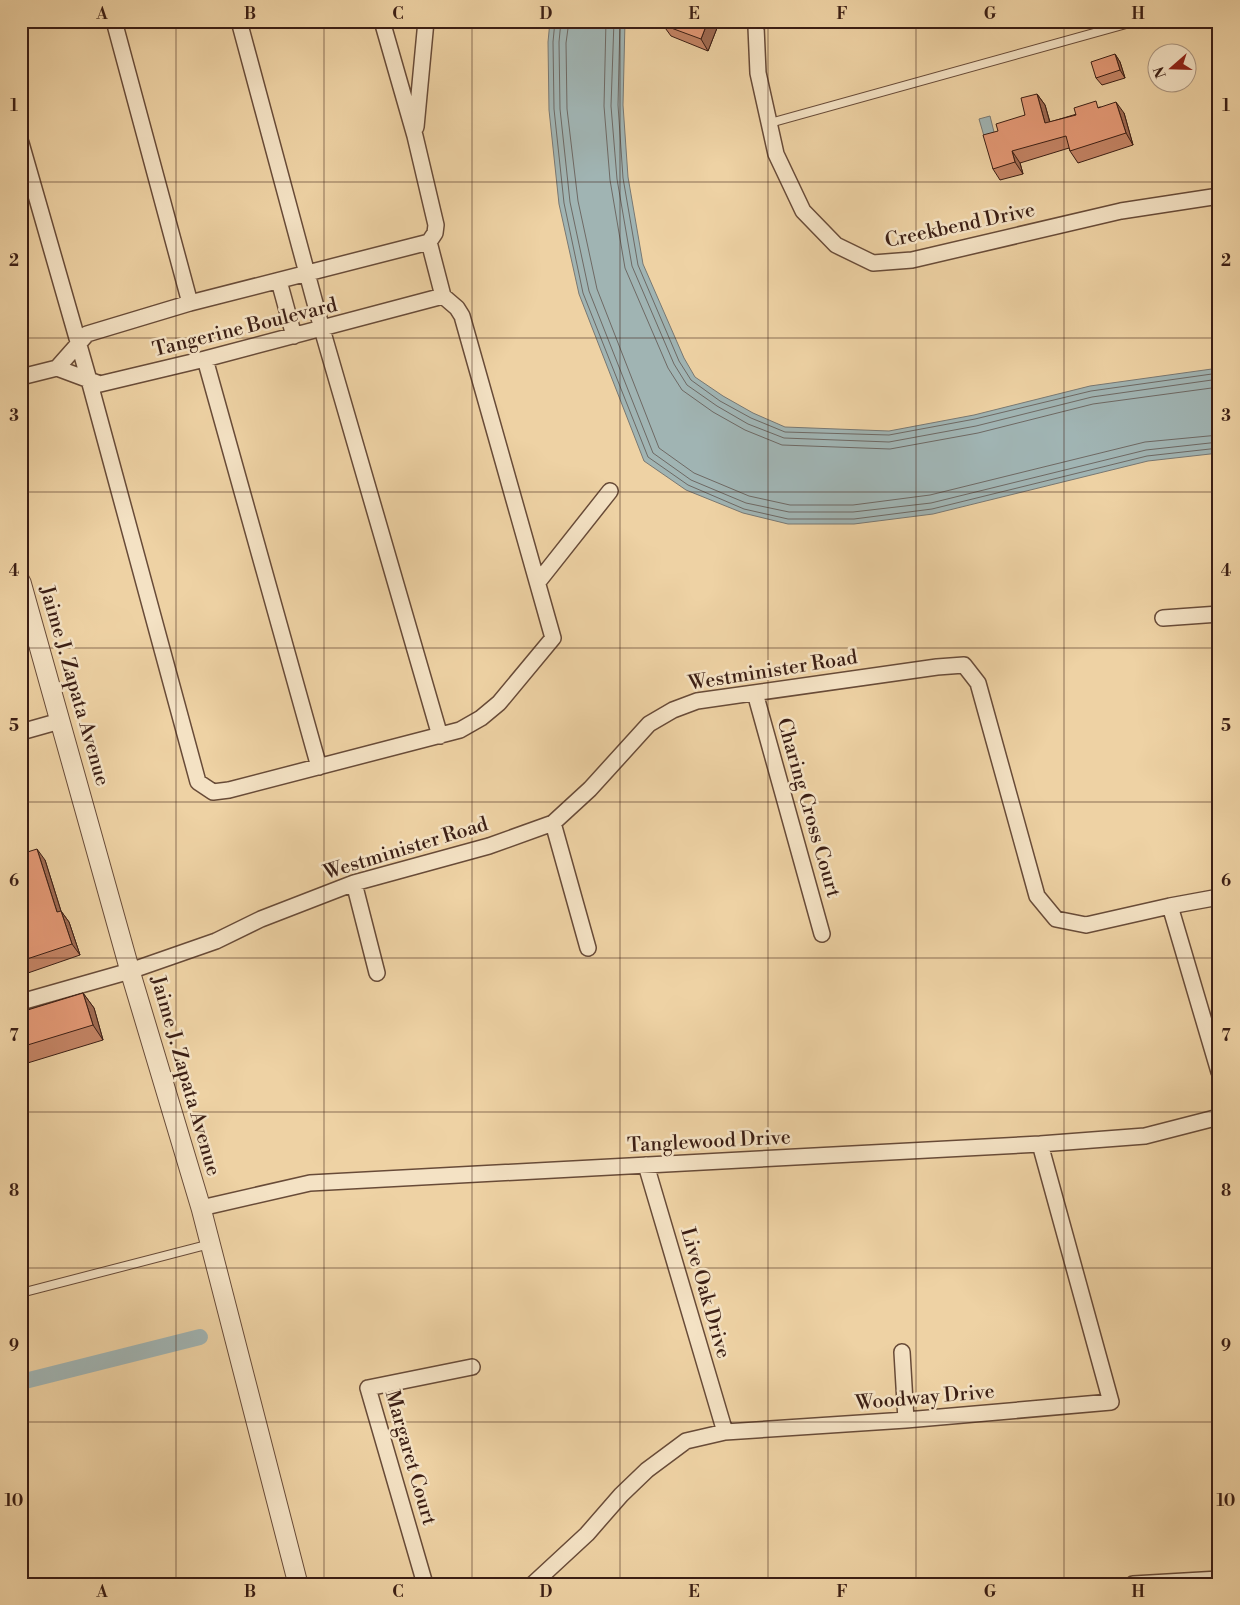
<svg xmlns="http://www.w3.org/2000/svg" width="1240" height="1605" font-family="'Libre Bodoni',serif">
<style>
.water{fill:#a0b4b3;stroke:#787873}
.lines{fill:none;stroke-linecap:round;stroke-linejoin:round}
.shore{stroke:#6e6964;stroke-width:1}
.canal{stroke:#a0b4b3;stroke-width:16}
.service-casing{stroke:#684b38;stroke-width:10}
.minor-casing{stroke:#684b38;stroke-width:18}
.tertiary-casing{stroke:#684b38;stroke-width:21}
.service{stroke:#f4e2c4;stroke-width:8}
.minor{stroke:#f4e2c4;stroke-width:15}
.tertiary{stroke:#f4e2c4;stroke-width:19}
.wall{fill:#c48465;stroke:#3b1e14}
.shaded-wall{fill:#a06b53;stroke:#3b1e14}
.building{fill:#e49976;stroke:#3b1e14}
.grid{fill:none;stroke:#3b1e14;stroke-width:1;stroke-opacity:0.55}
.labels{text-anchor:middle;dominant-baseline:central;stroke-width:5;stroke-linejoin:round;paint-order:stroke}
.street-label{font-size:20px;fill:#3b1e14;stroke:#f4e2c4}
.neatline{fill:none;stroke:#3b1e14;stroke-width:2}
.grid-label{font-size:16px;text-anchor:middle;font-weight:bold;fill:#3b1e14}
</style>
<rect width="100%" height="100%" fill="#eed2a4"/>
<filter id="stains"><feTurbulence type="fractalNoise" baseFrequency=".004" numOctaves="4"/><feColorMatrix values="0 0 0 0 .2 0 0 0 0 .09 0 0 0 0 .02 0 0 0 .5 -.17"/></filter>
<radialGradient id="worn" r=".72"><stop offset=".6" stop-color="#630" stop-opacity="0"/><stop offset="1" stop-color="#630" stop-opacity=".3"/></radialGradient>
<path class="water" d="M 550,21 L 625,21 L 623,105 L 628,177 L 643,264 L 684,358 L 695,377 L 723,396 L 753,413 L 785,427 L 889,431 L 974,415 L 1090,386 L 1219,368 L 1219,453 L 1148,461 L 933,514 L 854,524 L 788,524 L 743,513 L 686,490 L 644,461 L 579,294 L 559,204 L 549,110 L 548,42 Z
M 990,116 L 996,140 L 986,143 L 979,119 Z"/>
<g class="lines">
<path class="shore" d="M 555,21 L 553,42 L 554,109 L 564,203 L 583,293 L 648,457 L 688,485 L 744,509 L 788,519 L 854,519 L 932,509 L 1147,456 L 1219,448
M 561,21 L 559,42 L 560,109 L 570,202 L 589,291 L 653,453 L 691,480 L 746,503 L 789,512 L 853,512 L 931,503 L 1146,450 L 1219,442
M 569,21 L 566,43 L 567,109 L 578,201 L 597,289 L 659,448 L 694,473 L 749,496 L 790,505 L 853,505 L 930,495 L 1145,442 L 1219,435
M 606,21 L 604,106 L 610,180 L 625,268 L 668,368 L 682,390 L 713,412 L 745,430 L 782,445 L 890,449 L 978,433 L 1093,404 L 1219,387
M 614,21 L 611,106 L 617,179 L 632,266 L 674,364 L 687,385 L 717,406 L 748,424 L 784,438 L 889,442 L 976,426 L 1092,397 L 1219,379
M 620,21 L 618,105 L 623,178 L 638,265 L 679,361 L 691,380 L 720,401 L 751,418 L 785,432 L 889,435 L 975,419 L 1091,391 L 1219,373"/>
<path class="canal" d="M 21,1382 L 200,1337"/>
<g class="service-casing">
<path id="service" d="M 770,123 L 1137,21
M 21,1293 L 210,1244"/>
</g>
<g class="minor-casing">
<path id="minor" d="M 114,21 L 190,303
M 239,21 L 322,329 L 440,736
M 760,21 L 756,27 L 758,73 L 776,154 L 803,211 L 836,245 L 873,263 L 912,260 L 1121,211 L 1219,196
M 416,127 L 426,21
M 21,143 L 89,380 L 198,782 L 213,792 L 229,790 L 460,730 L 481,718 L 499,703 L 553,638 L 462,316 L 457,308 L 443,296 L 429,242 L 435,233 L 436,225 L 415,136 L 382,21
M 279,281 L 294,336
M 205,359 L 319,767
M 57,368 L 100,384 L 205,359 L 443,296
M 21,377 L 57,368 L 87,334 L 190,303 L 429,242
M 538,582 L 610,491
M 1163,618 L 1219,614
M 755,693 L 822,934
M 21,732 L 60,721
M 553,823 L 588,948
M 354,883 L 377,973
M 1170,906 L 1219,1072
M 21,1002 L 130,971 L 216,941 L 261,919 L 354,883 L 489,846 L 553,823 L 590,789 L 649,724 L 673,710 L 697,701 L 937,667 L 964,665 L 978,683 L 1037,896 L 1056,919 L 1086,925 L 1170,906 L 1219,897
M 646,1165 L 725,1432
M 201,1208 L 310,1183 L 1040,1144 L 1145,1136 L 1219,1117
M 902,1352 L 906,1420
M 425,1584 L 368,1388 L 472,1367
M 533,1584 L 587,1534 L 621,1495 L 647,1470 L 686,1441 L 725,1432 L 906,1420 L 1111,1402 L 1040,1144
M 1133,1584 L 1219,1579"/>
</g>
<g class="tertiary-casing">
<path id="tertiary" d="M 21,582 L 130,971 L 201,1208 L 298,1584"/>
</g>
<use href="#service" class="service"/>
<use href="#minor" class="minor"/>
<use href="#tertiary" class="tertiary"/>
</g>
<path class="wall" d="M 664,21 L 712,21 L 717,28 L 708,51 L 671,36 L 663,25 Z
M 1054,21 L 1079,21 L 1059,28 Z
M 1115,54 L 1120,62 L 1125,78 L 1102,85 L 1096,78 Z
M 1037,94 L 1045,105 L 1050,122 L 1100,107 L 1124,113 L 1133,145 L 1078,163 L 1070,151 L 1069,148 L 1020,163 L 1023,174 L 1000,180 L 993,169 L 998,131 L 1025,115 Z
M 21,854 L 45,860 L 61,911 L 69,922 L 80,955 L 25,974 L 21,969 Z
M 83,993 L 94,1008 L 103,1040 L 21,1065 L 21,1012 Z"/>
<path class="shaded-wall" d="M 708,21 L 712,21 L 717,28 L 708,51 L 701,39 Z
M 1115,54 L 1120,62 L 1125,78 L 1120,70 Z
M 1037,94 L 1045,105 L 1053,134 L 1045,123 Z
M 1116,102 L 1124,113 L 1133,145 L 1126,133 Z
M 1012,151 L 1020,163 L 1023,174 L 1015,162 Z
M 37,849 L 45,860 L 65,924 L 57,912 Z
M 61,911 L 69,922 L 80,955 L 72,944 Z
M 83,993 L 94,1008 L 103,1040 L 93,1025 Z"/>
<path class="building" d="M 664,21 L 708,21 L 701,39 L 663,25 Z
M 1115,54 L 1120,70 L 1096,78 L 1091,62 Z
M 1037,94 L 1045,123 L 1076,115 L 1074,108 L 1096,101 L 1098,108 L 1116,102 L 1126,133 L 1070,151 L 1066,136 L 1012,151 L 1015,162 L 993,169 L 983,135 L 998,131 L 996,124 L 1025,115 L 1021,98 Z
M 37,849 L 57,912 L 61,911 L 72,944 L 21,961 L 21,854 Z
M 83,993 L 93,1025 L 21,1047 L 21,1012 Z"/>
<path class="grid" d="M 176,21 L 176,1584M 324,21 L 324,1584M 472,21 L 472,1584M 620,21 L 620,1584M 768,21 L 768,1584M 916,21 L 916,1584M 1064,21 L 1064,1584M 21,182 L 1219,182M 21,338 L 1219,338M 21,492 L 1219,492M 21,648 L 1219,648M 21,802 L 1219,802M 21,958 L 1219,958M 21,1112 L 1219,1112M 21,1268 L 1219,1268M 21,1422 L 1219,1422"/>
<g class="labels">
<g class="street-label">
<text transform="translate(960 226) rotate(-12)">Creekbend Drive</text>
<text transform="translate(245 328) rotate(-14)">Tangerine Boulevard</text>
<text transform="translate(773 671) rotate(-9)">Westminister Road</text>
<text transform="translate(74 686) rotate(74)">Jaime J. Zapata Avenue</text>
<text transform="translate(808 808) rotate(74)">Charing Cross Court</text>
<text transform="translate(406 849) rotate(-17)">Westminister Road</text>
<text transform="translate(185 1076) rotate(74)">Jaime J. Zapata Avenue</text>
<text transform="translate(709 1142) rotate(-3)">Tanglewood Drive</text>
<text transform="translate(705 1293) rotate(74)">Live Oak Drive</text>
<text transform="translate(925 1398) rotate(-5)">Woodway Drive</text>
<text transform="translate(410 1458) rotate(74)">Margaret Court</text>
</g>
</g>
<rect width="1240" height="1605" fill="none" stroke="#eed2a4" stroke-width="55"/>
<g transform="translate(1172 68) rotate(250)"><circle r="24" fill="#f4e2c4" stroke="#aa947e"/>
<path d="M0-4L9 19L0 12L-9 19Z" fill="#8f2418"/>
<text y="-8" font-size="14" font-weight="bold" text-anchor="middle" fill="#3b1e14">N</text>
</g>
<rect x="28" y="28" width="1184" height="1550" class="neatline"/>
<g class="grid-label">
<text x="102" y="19">A</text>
<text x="250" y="19">B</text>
<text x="398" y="19">C</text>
<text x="546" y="19">D</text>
<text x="694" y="19">E</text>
<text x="842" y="19">F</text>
<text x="990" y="19">G</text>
<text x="1138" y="19">H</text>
<text x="14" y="111">1</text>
<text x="1226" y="111">1</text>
<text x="14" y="266">2</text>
<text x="1226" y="266">2</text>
<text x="14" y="421">3</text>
<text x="1226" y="421">3</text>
<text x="14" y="576">4</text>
<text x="1226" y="576">4</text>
<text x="14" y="731">5</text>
<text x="1226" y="731">5</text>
<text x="14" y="886">6</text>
<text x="1226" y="886">6</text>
<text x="14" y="1041">7</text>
<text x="1226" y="1041">7</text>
<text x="14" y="1196">8</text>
<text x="1226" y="1196">8</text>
<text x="14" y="1351">9</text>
<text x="1226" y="1351">9</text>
<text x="14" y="1506">10</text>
<text x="1226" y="1506">10</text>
<text x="102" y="1597">A</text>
<text x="250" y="1597">B</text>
<text x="398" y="1597">C</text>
<text x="546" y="1597">D</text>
<text x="694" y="1597">E</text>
<text x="842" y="1597">F</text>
<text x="990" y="1597">G</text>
<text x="1138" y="1597">H</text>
</g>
<rect width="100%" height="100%" filter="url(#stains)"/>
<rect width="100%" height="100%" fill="url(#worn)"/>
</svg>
